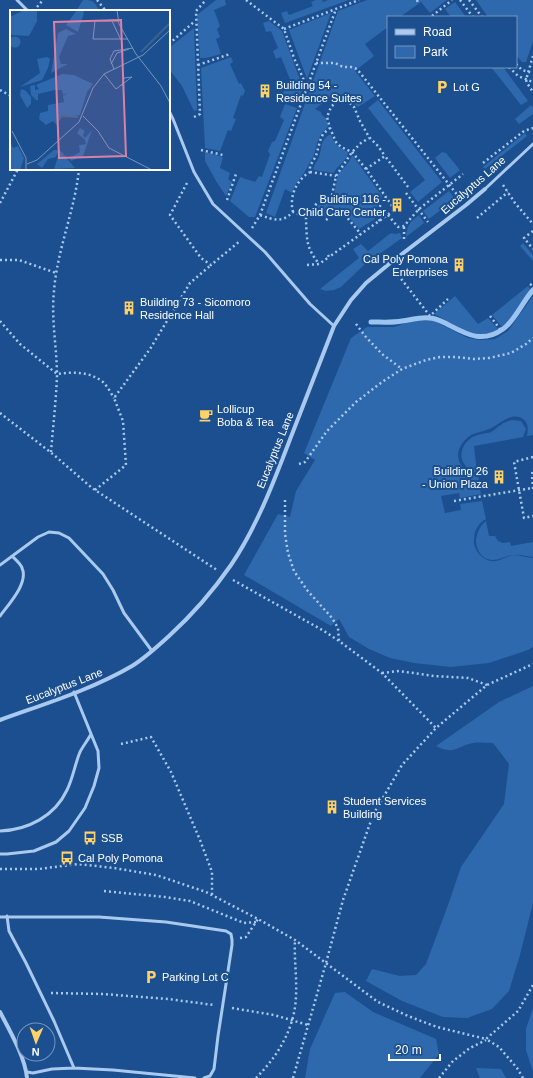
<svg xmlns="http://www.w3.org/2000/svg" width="533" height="1078" font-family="Helvetica,sans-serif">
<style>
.green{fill:#2e69ad}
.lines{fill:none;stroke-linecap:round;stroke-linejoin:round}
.stream{stroke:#9cc4f0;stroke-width:5}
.path{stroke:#a9c9ee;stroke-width:2.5;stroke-dasharray:2 3;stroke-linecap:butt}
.lane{stroke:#a9c9ee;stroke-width:3}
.street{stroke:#a9c9ee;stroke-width:4}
.labels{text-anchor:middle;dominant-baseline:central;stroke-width:4;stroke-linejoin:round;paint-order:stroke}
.poi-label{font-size:11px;fill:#fff;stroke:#1b4f8f;text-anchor:start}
.street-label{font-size:11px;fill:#fff;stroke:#1b4f8f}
.inset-river{fill:none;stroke:#3c6290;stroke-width:2}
.inset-road{fill:none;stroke:#7695bc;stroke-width:1}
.view{fill:#dd80a5;fill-opacity:0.15;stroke:#dd80a5;stroke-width:2}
.inset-edge{fill:none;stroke:#fff;stroke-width:2}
</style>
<rect width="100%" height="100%" fill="#1b4f8f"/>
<path class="green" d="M 83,0 C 94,0 94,2 100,11 L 76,11 Z
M 216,0 L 225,0 L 226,5 L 214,10 L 220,26 L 217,29 L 220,37 L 216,39 L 221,54 L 206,58 L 200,58 L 197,15 Z
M 316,0 L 322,0 L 323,2 L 328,0 L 349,0 L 285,23 L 281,13 L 287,11 L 289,15 L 313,6 L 311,2 Z
M 367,0 L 447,0 L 430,13 L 421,2 L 400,17 L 388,17 L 388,27 L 365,44 L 374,56 L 355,71 L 375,96 L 358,107 C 352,101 348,99 339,100 L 335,93 L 315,109 L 321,112 L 322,115 L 326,118 L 328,126 L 327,128 L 321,134 L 317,143 L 314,155 L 304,173 L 295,185 L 292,193 L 285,189 L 275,217 L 266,213 L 338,11 Z
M 476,0 L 533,0 L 533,41 L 526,62 L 522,62 L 516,55 L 516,17 L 488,17 Z
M 455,2 L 466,17 L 451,17 L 445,9 Z
M 331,13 L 307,79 L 289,30 Z
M 269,21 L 282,31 L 303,88 L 298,103 L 279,94 L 287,90 L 285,85 L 291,82 L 281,57 L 276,59 L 273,51 L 278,48 L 271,31 L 266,32 L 263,23 Z
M 194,28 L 197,110 L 194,111 L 182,86 L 169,69 L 169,48 Z
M 231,57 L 233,62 L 230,64 L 239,84 L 241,83 L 245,91 L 243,96 L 241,95 L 233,118 L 236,119 L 231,131 L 228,130 L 220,151 L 205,148 L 201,68 Z
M 491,67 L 503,67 L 528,101 L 521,105 Z
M 378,100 L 442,182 L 418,202 L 410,192 L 425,180 L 368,108 Z
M 285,104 L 297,108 L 255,217 L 249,217 L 230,201 L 240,177 L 255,182 L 259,176 L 262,177 L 270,154 L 268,151 L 272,142 L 275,141 L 284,120 L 280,117 Z
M 531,105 L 533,108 L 533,114 L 519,124 L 515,119 Z
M 525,133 L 527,136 L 485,169 L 483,167 Z
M 329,135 L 331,135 C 335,145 339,148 348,152 C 347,159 343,162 338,167 C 336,168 335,171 334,173 C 330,172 316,171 313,169 C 314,165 317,162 319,157 C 322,149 320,140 329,135 Z
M 205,152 L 223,157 L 220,168 L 230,173 L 228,179 L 232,182 L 226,196 L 216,181 L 205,161 Z
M 442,152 L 446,153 L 460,170 L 450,178 L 435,158 Z
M 352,156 L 353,156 L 382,196 C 378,203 374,211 375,219 L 359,229 L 340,207 L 325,217 L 317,206 L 331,199 L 334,196 L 338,174 L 348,163 Z
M 449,191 L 455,199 L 429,219 L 423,211 Z
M 419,215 L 424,223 L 406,237 C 407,225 410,222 419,215 Z
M 391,233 L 395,234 L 400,233 L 402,238 L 364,265 L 341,287 L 334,290 L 326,291 L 320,289 L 359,258 L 353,249 L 361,244 L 368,251 Z
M 523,243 L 533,255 L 533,261 L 520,246 Z
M 528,286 L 531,290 L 526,295 L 513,315 L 502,327 L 492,315 Z
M 455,296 L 478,324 L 488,318 L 498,329 C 476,343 457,326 438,316 L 434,314 Z
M 533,296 L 533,435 L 527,436 C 528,429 529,424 523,419 C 511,411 499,425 489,429 C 483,432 477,432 471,435 C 451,449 455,469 478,476 L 481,494 L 460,498 L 459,493 L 441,496 L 445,513 L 461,510 L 460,504 L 482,501 L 486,519 C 478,523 474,531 474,540 C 473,551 485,563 496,561 C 502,560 508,556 514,555 C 520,555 527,558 533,558 L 533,647 L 528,650 L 489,663 L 451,667 L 414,663 L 390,658 L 369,649 L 349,637 L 339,619 L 331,626 L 244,575 L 278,514 L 290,517 L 296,491 L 315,460 L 304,453 L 351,338 L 367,327 L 394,327 L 412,321 L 432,320 L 468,338 L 481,340 L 495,339 L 508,331 Z
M 512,420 L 521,421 L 526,429 L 523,437 L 474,446 L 477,473 C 471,471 466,468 463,462 C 458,452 465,440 475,436 C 481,433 488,434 493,431 C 496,429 498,426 501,425 C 504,422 508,421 512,420 Z
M 486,521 L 489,536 L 495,536 L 498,541 L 503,543 L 510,542 L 511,546 L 533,542 L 533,557 C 527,557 520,554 514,555 C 507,555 500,560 493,560 C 482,560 476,550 476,540 C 477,533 480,525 486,521 Z
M 533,686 L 533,903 L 520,955 L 509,991 L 492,1009 L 467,1018 L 443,1017 L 402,1001 L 366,981 L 372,969 L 400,976 L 416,975 L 426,964 L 448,905 L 461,867 L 504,804 L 509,764 L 493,743 C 486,743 479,742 473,743 C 456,746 455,756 436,746 L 499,702 Z
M 345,992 L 373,1012 L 436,1039 L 439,1054 L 420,1078 L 305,1078 L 310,1049 L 335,993 Z
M 533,1008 L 533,1072 L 526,1050 L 526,1029 Z
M 476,1068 L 501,1069 L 506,1078 L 480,1078 Z"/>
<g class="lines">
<path class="stream" d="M 371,322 C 381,322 392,323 402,321 C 411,320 420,317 429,318 C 436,318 441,321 447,324 C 466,334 482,344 503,329 C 514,322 523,301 533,290"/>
<path class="path" d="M 97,0 L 106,11
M 246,0 L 284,29 L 294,58 L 307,87
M 417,0 L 418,3
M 460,0 L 473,17
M 469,0 L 482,17
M 37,7 L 43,0
M 432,16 L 452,0
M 284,29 L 359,0
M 169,44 L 195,21
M 533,56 L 526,80 L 527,83 L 533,92
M 316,63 L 335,63 L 343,67 L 351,67 L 357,69 L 459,197
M 516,64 L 522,70 L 533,73
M 198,65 L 230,54
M 509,67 L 518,76 L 533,82
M 0,90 L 11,96
M 194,117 L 200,114 L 196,11 L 206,0
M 201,150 L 223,155
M 483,163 L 524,131 L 533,128
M 366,169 L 352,152 L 341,147 L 336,142 L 330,128 L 327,117 L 331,107 L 336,102 L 342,101 L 349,102 L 354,107 L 360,121 L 369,137 L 378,146 L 385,156
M 310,172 L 336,176
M 187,183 L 170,215 L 201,258 L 211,265 L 240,241
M 503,185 L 515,203 L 533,224
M 406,193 L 428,222
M 227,200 L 236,174
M 0,203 L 18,169
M 395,210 L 366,169 L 385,156 L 408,187
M 293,212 C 289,197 296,180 310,172 L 310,166 L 316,156 L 320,141 L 323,134 L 330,128
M 260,215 C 274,220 282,223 293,212 L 306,217 L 306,220 C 307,241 306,247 319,264
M 388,215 L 398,227 L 404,226 L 419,209 L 463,174
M 306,217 L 317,203 L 330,198 L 332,195 L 336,176 L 352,152 L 361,143 L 369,138
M 477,218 L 508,192
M 326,220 L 340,209 L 360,233 L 360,235
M 380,221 C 374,213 381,204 386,197
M 252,228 L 260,215 L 336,9
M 533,231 L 524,238 L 533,249
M 404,239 L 404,226
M 328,255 L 329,257 L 400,206
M 0,260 L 19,260 L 56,273
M 307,265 L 319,264 L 329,257
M 395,271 L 430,316 L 448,299
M 530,284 L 533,286
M 490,316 L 500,329
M 0,321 L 20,344 L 57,374 C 73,372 89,371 103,382 C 107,386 111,393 114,398
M 356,324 L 365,336 L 382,354 L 402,369
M 0,413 L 54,455 L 92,488 L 217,570
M 51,452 C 53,427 56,401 57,376 C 57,348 51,320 54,291 C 57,250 75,210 79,169
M 533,457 L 514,462 L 524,518 L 533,516
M 299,464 L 305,462 L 327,431 L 356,402 L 382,382 L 402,369 L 426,360 L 440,357 L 456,357 L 474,359 L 489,358 L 511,353 L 526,344 L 533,338
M 533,489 L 532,475 L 533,469
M 95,490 L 126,465 L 123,421 L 114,398 L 150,349 L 190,283 L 211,265
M 285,500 L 285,534 L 288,553 L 294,571 L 307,590 L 332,618 L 338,628 L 339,641
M 454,501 L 532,488
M 233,580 L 324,631 L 339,641 L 382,673 L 436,728
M 382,673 L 399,671 L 434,676 L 468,678 L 487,685
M 121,744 L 151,737 L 171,772 L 200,840 L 212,872 L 212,895
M 0,869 L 39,869 L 78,864 L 114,868 L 156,875 L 206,892 L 258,919 L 295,940 L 378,1002 L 408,1016 L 437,1027 L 486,1039
M 104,891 L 165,897 L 190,901 L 244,923 L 256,922
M 240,938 L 246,937 L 258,919
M 51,993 L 103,994 L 168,999 L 214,1005
M 232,1008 L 274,1015 L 308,1025
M 256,1078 C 278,1056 295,1028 296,996 C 297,977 294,959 295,940
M 293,1078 L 326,963 L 343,900 L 373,815 L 402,765 L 436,728 L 487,685 L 533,664
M 439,1078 L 453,1061 L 470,1048 L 486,1040
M 523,1078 L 517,1068 L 499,1047 L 486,1039 L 518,1011 L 533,985"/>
<path class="lane" d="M 17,0 L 28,11
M 169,111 L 173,119 L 194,172 L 213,204 L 265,252 L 310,304 L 334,326
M 485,189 L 533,144
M 0,565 L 38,537 L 49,532 L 59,533 L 69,538 L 103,574 L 113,590 L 124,613 L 152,651
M 0,616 C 8,605 29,583 22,568 C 21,564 15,559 12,556
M 0,831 C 28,830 55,816 67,790 C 73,778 75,764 80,752 C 83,746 88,740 91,734
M 0,854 L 7,854 L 34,851 L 56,842 L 69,831 L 85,808 L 94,786 L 99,768 L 98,751 L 74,692
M 7,916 L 9,931 L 26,963 L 54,1021 L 74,1068
M 0,917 L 99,917 L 166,922 L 226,931 L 231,934 L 232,940 L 232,945 L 218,1036 L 214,1069 L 210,1076 L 204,1078
M 27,1072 L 33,1073 L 52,1069 L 74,1068 L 113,1070 L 195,1078"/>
<path class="street" d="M 0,720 C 44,704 91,690 132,666 C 145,658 157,647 169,636 C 192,615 213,591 231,565 C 256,528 273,484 289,442 C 304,404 319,365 334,326 L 351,300 L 366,283 L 389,264 L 466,205 L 485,189
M 0,1012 C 10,1031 25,1057 27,1078"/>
</g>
<defs>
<g id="parking-bare" transform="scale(1.08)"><path d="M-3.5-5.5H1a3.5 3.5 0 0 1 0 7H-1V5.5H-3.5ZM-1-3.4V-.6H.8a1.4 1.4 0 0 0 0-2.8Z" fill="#ffd166" stroke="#1b4f8f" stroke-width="2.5" paint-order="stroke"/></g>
<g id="building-bare" transform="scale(1.08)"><path d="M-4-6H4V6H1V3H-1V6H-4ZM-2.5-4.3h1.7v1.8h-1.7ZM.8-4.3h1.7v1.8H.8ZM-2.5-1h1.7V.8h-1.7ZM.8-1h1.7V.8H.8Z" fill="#ffd166" stroke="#1b4f8f" stroke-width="2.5" paint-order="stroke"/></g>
<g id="cafe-bare" transform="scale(1.08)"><path d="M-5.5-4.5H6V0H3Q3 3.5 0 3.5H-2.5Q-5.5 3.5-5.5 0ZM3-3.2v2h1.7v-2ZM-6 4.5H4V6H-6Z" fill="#ffd166" stroke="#1b4f8f" stroke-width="2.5" paint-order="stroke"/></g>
<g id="bus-bare" transform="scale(1.08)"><path d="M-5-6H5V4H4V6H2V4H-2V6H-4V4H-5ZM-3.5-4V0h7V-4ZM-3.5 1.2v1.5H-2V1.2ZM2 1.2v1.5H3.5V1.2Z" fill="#ffd166" stroke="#1b4f8f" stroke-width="2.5" paint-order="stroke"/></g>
</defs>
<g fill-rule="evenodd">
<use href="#parking-bare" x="442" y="87"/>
<use href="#building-bare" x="265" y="91"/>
<use href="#building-bare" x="397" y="205"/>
<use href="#building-bare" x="459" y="265"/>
<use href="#building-bare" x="129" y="308"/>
<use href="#cafe-bare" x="206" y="415"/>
<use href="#building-bare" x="499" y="477"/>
<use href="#building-bare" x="332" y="807"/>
<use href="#bus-bare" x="90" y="838"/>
<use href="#bus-bare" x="67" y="858"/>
<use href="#parking-bare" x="151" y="977"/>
</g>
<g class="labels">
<g class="poi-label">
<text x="276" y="85">Building 54 -<tspan x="276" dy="13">Residence Suites</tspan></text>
<text x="453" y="87">Lot G</text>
<text x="386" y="199" text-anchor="end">Building 116 -<tspan x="386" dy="13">Child Care Center</tspan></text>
<text x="448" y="259" text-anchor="end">Cal Poly Pomona<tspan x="448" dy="13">Enterprises</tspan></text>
<text x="140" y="302">Building 73 - Sicomoro<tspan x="140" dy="13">Residence Hall</tspan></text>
<text x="217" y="409">Lollicup<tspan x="217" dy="13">Boba &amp; Tea</tspan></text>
<text x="488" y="471" text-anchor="end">Building 26<tspan x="488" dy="13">- Union Plaza</tspan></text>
<text x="343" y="801">Student Services<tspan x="343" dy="13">Building</tspan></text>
<text x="101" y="838">SSB</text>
<text x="78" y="858">Cal Poly Pomona</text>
<text x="162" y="977">Parking Lot C</text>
</g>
<g class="street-label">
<text transform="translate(473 185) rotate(-41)">Eucalyptus Lane</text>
<text transform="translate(275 450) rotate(-68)">Eucalyptus Lane</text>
<text transform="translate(64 686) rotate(-21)">Eucalyptus Lane</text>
</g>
</g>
<g transform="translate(10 10)">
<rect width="160" height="160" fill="#1b4f8f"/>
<path d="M 14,0 L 27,0 L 27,11 L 19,26 L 2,25 L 0,23 L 0,7 ZM 67,0 L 73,0 L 74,3 L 68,22 L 56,15 ZM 56,19 L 66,24 L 58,26 L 49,47 L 51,54 L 58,54 L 41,63 L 48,23 ZM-0.5 32a5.5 5.5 0 1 1 11 0a5.5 5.5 0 1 1-11 0ZM 37,47 L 40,49 L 38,58 L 32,70 L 10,77 L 30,63 L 27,49 ZM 52,64 L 64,65 L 83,74 L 77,82 L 70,105 L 60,107 L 52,105 L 46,112 L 49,117 L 43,111 L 36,115 L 29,109 L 30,103 L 38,101 L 38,95 L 54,92 L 53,86 L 58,83 L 53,85 L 52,80 L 45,80 L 28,84 L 28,90 L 26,90 L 21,85 L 20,76 L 25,75 L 25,80 L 29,79 L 26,75 ZM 11,79 L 16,81 L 21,87 L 21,94 L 17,98 L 10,85 ZM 70,118 L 75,121 L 73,125 L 75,128 L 82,120 L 73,146 L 61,151 L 59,148 L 70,142 L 69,135 L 76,134 L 75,130 L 67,123 ZM 0,132 L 3,138 L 8,136 L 14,148 L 10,160 L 0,160 ZM 44,140 L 48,140 L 46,147 L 38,149 L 32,158 L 27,154 ZM 50,140 L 65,158 L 44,159 Z" fill="#2e69ad"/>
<path class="inset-river" d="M 131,42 L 160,13M 46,113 L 52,106 L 68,107"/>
<path class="inset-road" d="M 107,0 L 109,14 L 126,44 L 151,76 L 160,93M 102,11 L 111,30M 108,11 L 85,11 L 83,29 L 118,29M 101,54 L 107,43 L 119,39M 104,59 L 100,49 L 104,41 L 123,38M 94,64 L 106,79 L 122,67M 112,76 L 114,68 L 122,67M 73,106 L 88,121 L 99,138 L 142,160M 2,121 L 16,148 L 16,160M 17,154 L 27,150 L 69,112 L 83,78 L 94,64 L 133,45 L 160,20"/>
<path class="view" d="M 111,10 L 116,146 L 49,148 L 44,12 Z"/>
<rect width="160" height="160" class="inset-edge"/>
</g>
<rect x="387" y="16" width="130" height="52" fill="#1b4f8f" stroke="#7695bc"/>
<rect x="395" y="29" width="20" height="6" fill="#a9c9ee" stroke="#7695bc"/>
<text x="423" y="36" font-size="12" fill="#ffffff">Road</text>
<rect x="395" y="46" width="20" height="12" fill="#2e69ad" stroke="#7695bc"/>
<text x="423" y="56" font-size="12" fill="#ffffff">Park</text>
<g transform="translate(36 1042) rotate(182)"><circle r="19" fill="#1b4f8f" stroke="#7695bc"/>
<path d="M0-3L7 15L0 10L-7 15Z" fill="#ffd166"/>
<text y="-6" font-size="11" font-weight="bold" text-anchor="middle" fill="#ffffff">N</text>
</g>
<path d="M389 1054v6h51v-6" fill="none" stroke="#ffffff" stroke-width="2"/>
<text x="395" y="1054" font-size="12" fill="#ffffff" stroke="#1b4f8f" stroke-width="3" paint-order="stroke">20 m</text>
</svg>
